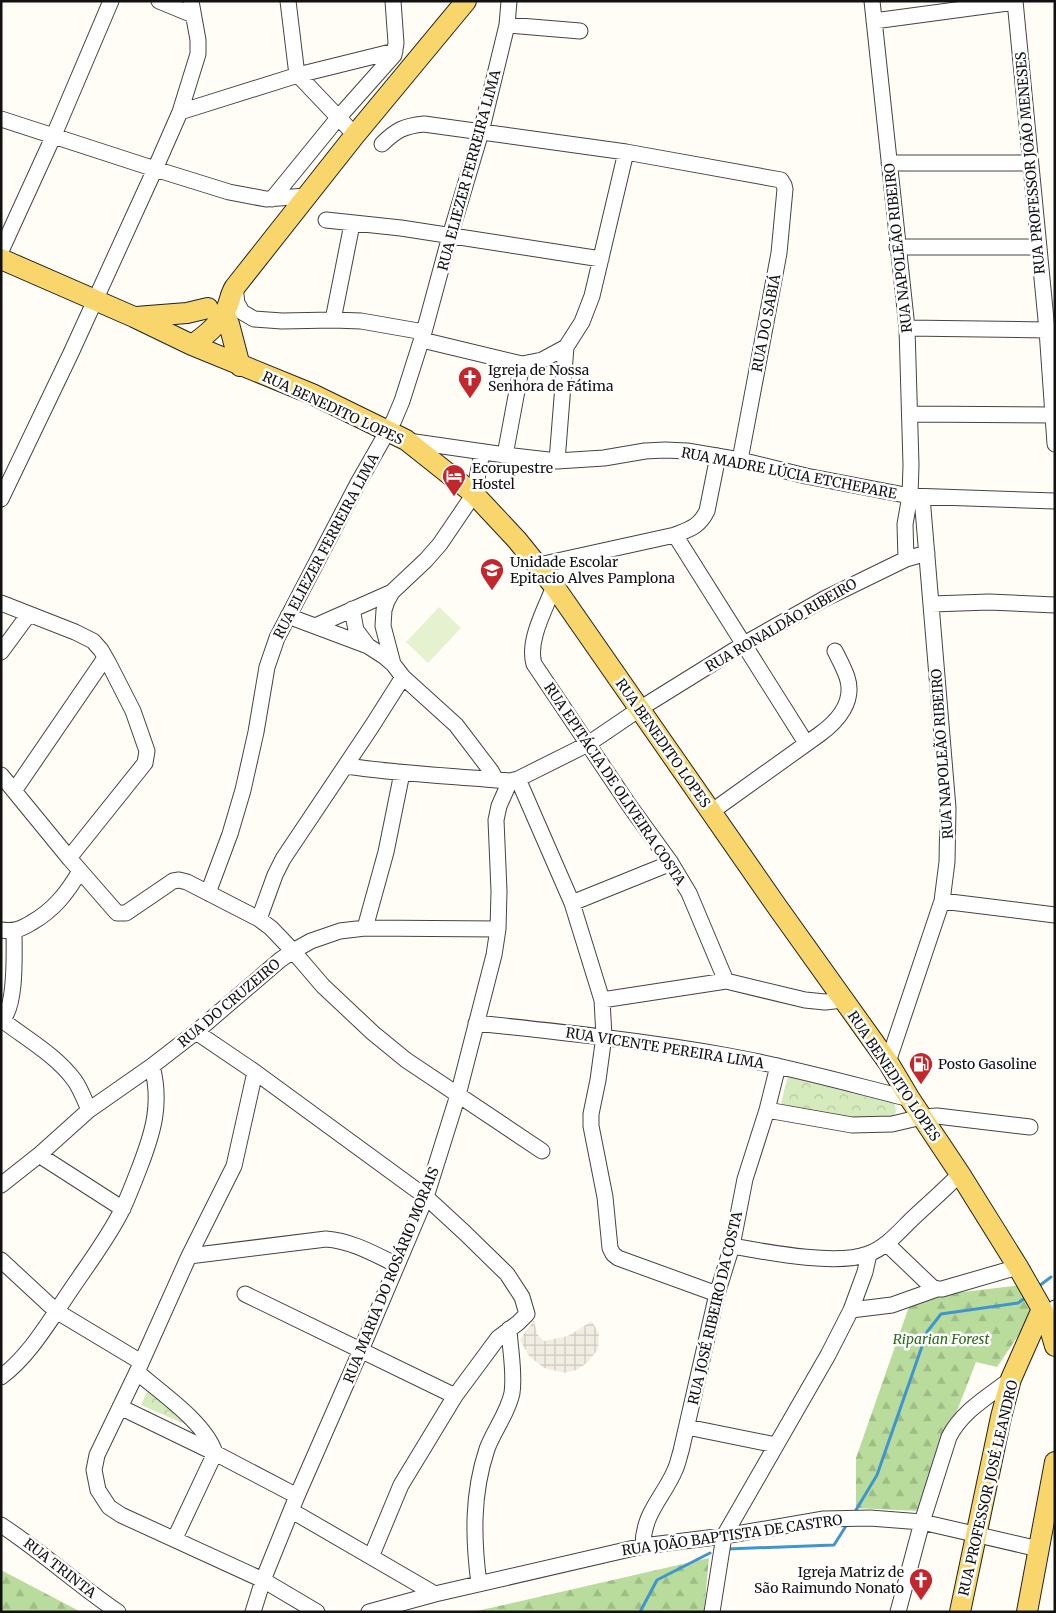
<svg xmlns="http://www.w3.org/2000/svg" width="1056" height="1613" font-family="Merriweather,serif">
<style>
.forest{fill:url(#forest-firs)}
.park{fill:url(#park-crowns)}
.pitch{fill:#e6f2cf}
.plaza{fill:url(#plaza-grid)}
.lines{fill:none;stroke-linecap:round;stroke-linejoin:round}
.stream{stroke:#3f96cf;stroke-width:3}
.minor-casing{stroke:#444;stroke-width:17}
.major-casing{stroke:#222;stroke-width:22}
.minor{stroke:#fff;stroke-width:15}
.major{stroke:#f9d66b;stroke-width:20}
.labels{text-anchor:middle;dominant-baseline:central;stroke-width:5;stroke-linejoin:round;paint-order:stroke}
.street-label{font-size:14px;fill:#111;stroke:#fff}
.poi-label{font-size:14px;fill:#111;stroke:#fff;text-anchor:start}
.park-label{font-size:14px;font-style:italic;fill:#2f6b1f;stroke:#fff}
</style>
<defs>
<pattern id="forest-firs" width="22" height="20" patternUnits="userSpaceOnUse" patternTransform="scale(1.25)"><rect width="22" height="20" fill="#b9dc9c"/><path d="M5 1l3.5 6h-7zM16 11l3.5 6h-7z" fill="#9ebc85"/></pattern>
<pattern id="park-crowns" width="20" height="18" patternUnits="userSpaceOnUse" patternTransform="scale(1.25)"><rect width="20" height="18" fill="#d5ebbd"/><path d="M2 6a3 3 0 1 1 6 0M12 15a3 3 0 1 1 6 0" fill="none" stroke="#b6c8a1"/></pattern>
<pattern id="plaza-grid" width="8" height="8" patternUnits="userSpaceOnUse" patternTransform="scale(1.25)"><rect width="8" height="8" fill="#f1ede2"/><path d="M0 4h8M4 0v8" fill="none" stroke="#cecac1"/></pattern>
</defs>
<rect width="100%" height="100%" fill="#fffdf5"/>
<path class="forest" d="M 1023,1285 L 1035,1311 L 997,1367 L 976,1362 L 918,1511 L 856,1508 L 856,1458 L 912,1298 Z
M 709,1558 L 704,1612 L 472,1612 L 490,1608 Z
M 1,1570 L 81,1612 L 1,1612 Z"/>
<path class="park" d="M 788,1076 L 889,1100 L 895,1105 L 896,1112 L 892,1118 L 840,1118 L 784,1106 L 781,1103 Z
M 150,1385 L 208,1434 L 141,1405 Z"/>
<path class="pitch" d="M 439,607 L 461,628 L 428,663 L 406,642 Z"/>
<path class="plaza" d="M 534,1320 L 537,1334 L 544,1341 L 568,1336 L 592,1321 L 599,1334 L 598,1349 L 588,1362 L 577,1370 L 564,1373 L 544,1368 L 529,1356 L 520,1340 Z"/>
<g class="lines">
<path class="stream" d="M 1039,1286 L 1051,1277
M 856,1510 L 877,1475 L 927,1332 L 941,1314 L 1018,1303 L 1025,1298
M 727,1549 L 834,1545 L 846,1526
M 640,1612 L 657,1580 L 710,1553"/>
<g class="minor-casing">
<path id="minor" d="M 159,1 L 193,15
M 288,1 L 296,67 L 298,75 L 355,135
M 872,1 L 907,328 L 911,465 L 910,496 L 905,524 L 906,559
M 1015,1 L 1047,330 L 1055,444
M 874,21 L 1015,2
M 507,25 L 580,31
M 180,112 L 298,75 L 395,51
M 1,119 L 155,169 L 229,192 L 266,199 L 306,196
M 382,144 C 396,130 404,126 424,124 L 626,152 L 781,180 L 784,185 L 785,189 L 779,253 L 740,460
M 889,163 L 1030,163
M 272,199 L 338,118 L 394,55 L 396,43 L 393,1
M 326,220 L 401,228 L 601,259
M 897,247 L 1038,247
M 1,251 L 54,135 L 111,1
M 235,287 L 237,303 L 242,312 L 254,319 L 282,321 L 333,320 L 361,321 L 424,332
M 333,320 L 352,224
M 907,328 L 1047,330
M 422,340 L 522,364 L 542,360 L 566,347
M 910,414 L 1053,415
M 408,441 L 505,455 L 557,461 L 604,458 L 645,451 L 665,450 L 687,451 L 740,460 L 806,476 L 910,496 L 1055,501
M 505,455 L 522,364
M 557,461 L 566,347 L 582,322 L 592,296 L 626,152
M 1,499 L 71,353 L 155,169 L 180,112 L 198,54 L 198,40 L 191,1
M 675,535 L 806,743
M 539,565 L 675,535 C 690,529 699,527 707,511 L 718,456
M 554,586 C 546,608 527,640 534,664 L 629,805 L 671,863 L 689,893 L 726,981
M 1,603 L 75,632 L 93,641 L 101,650 L 109,664 L 133,711 L 147,751 L 145,763 L 69,858 L 1,775
M 932,604 L 989,602 L 1055,605
M 352,609 L 356,630 L 368,646
M 288,616 L 368,646 L 385,657 L 393,664 L 403,677 L 456,725 L 491,771 L 496,780
M 315,626 L 392,592
M 1,652 L 29,614
M 393,664 L 383,626 L 384,610 L 387,601 L 392,592 L 426,560 L 440,544 L 474,494 L 482,452
M 346,766 C 400,774 455,776 510,781 L 518,779 L 588,744 L 641,708 L 744,644 L 824,599 L 906,559 L 927,553
M 518,779 L 572,903 L 602,1000 L 604,1036 L 598,1080 L 591,1114 L 591,1126 L 605,1197 L 610,1248 L 613,1254 L 618,1258 L 717,1294
M 14,791 L 105,658
M 711,812 L 820,734 C 838,721 855,701 847,677 C 844,668 839,659 835,651
M 69,858 L 117,913 L 126,913 L 173,881 L 179,880 L 187,882 L 259,919 L 271,928 L 293,951 L 323,986 L 373,1033 L 406,1060 L 542,1151
M 208,893 L 230,834 L 243,790 L 256,732 L 267,667 L 277,638 L 358,483 L 394,420 L 402,401 L 424,332 L 450,236 L 481,132 L 507,25 L 509,1
M 942,901 L 1055,915
M 572,903 L 671,863
M 259,919 L 275,875 L 283,859 L 372,726 L 403,677
M 365,928 L 386,852 L 402,773
M 1,930 C 14,932 21,929 31,923 C 54,910 67,893 80,871
M 602,1000 L 726,981 L 805,1000 L 825,1002 L 843,1000
M 2,1020 C 27,1039 57,1056 75,1081 C 81,1090 85,1101 89,1110
M 1,1021 C 17,1008 14,952 14,931
M 476,1023 C 561,1032 645,1041 729,1056 C 790,1067 850,1084 910,1099
M 196,1032 L 255,1072 L 426,1197 L 465,1233 L 507,1274 L 522,1297 L 527,1314 L 518,1323 L 498,1338 L 455,1396 L 401,1485 L 371,1557
M 888,1062 L 942,901 L 947,862 L 948,808 L 922,497
M 255,1072 L 234,1166 L 189,1256 L 137,1372 L 97,1455 L 94,1470 L 98,1490 L 109,1507 L 121,1515 L 263,1580 L 317,1612
M 767,1110 L 852,1125 L 892,1124 L 922,1117 L 937,1116 L 1030,1127
M 39,1155 L 123,1209
M 1,1185 L 39,1155 L 89,1110 L 152,1066 L 196,1032 L 280,960 L 293,951 L 311,941 L 340,931 L 365,928 L 498,929
M 887,1244 L 932,1287 L 937,1289 L 942,1289 L 1018,1267
M 732,1246 C 766,1252 836,1266 868,1254 C 885,1248 898,1233 910,1221 C 927,1205 944,1190 960,1174
M 189,1256 L 326,1239 C 352,1241 374,1254 397,1265
M 1,1260 L 56,1311 L 141,1362
M 245,1294 L 455,1396
M 851,1310 L 892,1305 L 937,1289
M 1049,1325 L 1055,1308
M 137,1372 C 161,1393 206,1423 215,1453 L 175,1538
M 1,1377 C 28,1357 47,1325 66,1297 C 85,1268 108,1239 123,1208 C 129,1195 134,1182 139,1169 C 153,1133 162,1104 152,1066
M 120,1407 L 215,1453 L 297,1496
M 687,1427 L 776,1445
M 292,1511 L 435,1594
M 1,1525 C 42,1552 78,1585 118,1612
M 643,1546 C 643,1513 663,1498 675,1470 C 678,1464 679,1457 681,1451 L 717,1294 L 732,1246 L 745,1179 L 767,1110 L 778,1066
M 479,1584 C 473,1538 472,1494 487,1449 C 494,1430 508,1413 512,1393 C 515,1373 510,1349 509,1329
M 253,1612 L 263,1580 L 297,1496 L 361,1350 L 426,1197 L 458,1095 L 494,955 L 498,929 L 499,891 L 496,820 L 499,806 L 510,781
M 369,1612 L 435,1594 L 643,1546 L 724,1536 L 824,1519 L 870,1518 L 922,1522 L 1039,1549
M 712,1612 L 724,1536 L 828,1355 L 851,1310 L 865,1272 L 869,1254
M 898,1612 L 922,1522 L 949,1437 C 962,1411 989,1396 1011,1379"/>
</g>
<g class="major-casing">
<path id="major" d="M 1,259 L 134,317 L 192,345 L 312,394 L 406,440 L 474,494 L 517,540 L 554,586 L 778,908 L 888,1062 L 910,1099 L 960,1174 L 1018,1267 L 1042,1309 L 1049,1325 L 1055,1346
M 224,314 L 229,324 L 240,366
M 136,317 L 187,313 L 208,308
M 192,345 C 205,336 220,324 226,310 C 230,302 230,294 235,287 L 355,135 L 466,1
M 960,1612 L 1001,1417 L 1011,1379 L 1042,1309
M 1027,1612 L 1055,1462"/>
</g>
<use href="#minor" class="minor"/>
<use href="#major" class="major"/>
</g>
<defs>
<g id="church-pin" transform="scale(1.25)"><path d="M0 17L-7.5 6A9.5 9.5 0 1 1 7.5 6Z" fill="#c4262e" stroke="#fff"/><path d="M-1.2-6h2.4v3.5h3.3v2.4h-3.3V6h-2.4V-.1h-3.3v-2.4h3.3Z" fill="#fff"/></g>
<g id="hotel-pin" transform="scale(1.25)"><path d="M0 17L-7.5 6A9.5 9.5 0 1 1 7.5 6Z" fill="#c4262e" stroke="#fff"/><path d="M-6-4.5h1.5V1H6V5H4.5V3h-9V5H-6ZM-4 0a1.8 1.8 0 1 1 3.6 0ZM.5 0V-2.5h3Q6-2.5 6 0Z" fill="#fff"/></g>
<g id="school-pin" transform="scale(1.25)"><path d="M0 17L-7.5 6A9.5 9.5 0 1 1 7.5 6Z" fill="#c4262e" stroke="#fff"/><path d="M0-5L7-2L0 1L-7-2ZM-4 1L0 2.5L4 1V4Q0 6-4 4Z" fill="#fff"/></g>
<g id="fuel-pin" transform="scale(1.25)"><path d="M0 17L-7.5 6A9.5 9.5 0 1 1 7.5 6Z" fill="#c4262e" stroke="#fff"/><path d="M-5.5-6h7V0h2V4h1.3V-2.5L3-4.5l.8-.8L6-3V5H2.5V1h-1V6h-7ZM-4.2-4.7v3.2H.2V-4.7Z" fill="#fff"/></g>
</defs>
<g fill-rule="evenodd">
<use href="#church-pin" x="470" y="378"/>
<use href="#hotel-pin" x="454" y="476"/>
<use href="#school-pin" x="492" y="570"/>
<use href="#fuel-pin" x="921" y="1064"/>
<use href="#church-pin" x="921" y="1580"/>
</g>
<g class="labels">
<g class="street-label">
<text transform="translate(1030 163) rotate(-95)">RUA PROFESSOR JOÃO MENESES</text>
<text transform="translate(469 170) rotate(-75)">RUA ELIEZER FERREIRA LIMA</text>
<text transform="translate(898 248) rotate(-96)">RUA NAPOLEÃO RIBEIRO</text>
<text transform="translate(766 323) rotate(-79)">RUA DO SABIÁ</text>
<text transform="translate(333 408) rotate(25)">RUA BENEDITO LOPES</text>
<text transform="translate(789 473) rotate(11)">RUA MADRE LÚCIA ETCHEPARE</text>
<text transform="translate(326 546) rotate(-62)">RUA ELIEZER FERREIRA LIMA</text>
<text transform="translate(781 625) rotate(-30)">RUA RONALDÃO RIBEIRO</text>
<text transform="translate(663 743) rotate(55)">RUA BENEDITO LOPES</text>
<text transform="translate(942 754) rotate(-94)">RUA NAPOLEÃO RIBEIRO</text>
<text transform="translate(615 784) rotate(56)">RUA EPITÁCIA DE OLIVEIRA COSTA</text>
<text transform="translate(229 1003) rotate(-40)">RUA DO CRUZEIRO</text>
<text transform="translate(665 1048) rotate(9)">RUA VICENTE PEREIRA LIMA</text>
<text transform="translate(894 1076) rotate(56)">RUA BENEDITO LOPES</text>
<text transform="translate(391 1275) rotate(-68)">RUA MARIA DO ROSÁRIO MORAIS</text>
<text transform="translate(715 1308) rotate(-77)">RUA JOSÉ RIBEIRO DA COSTA</text>
<text transform="translate(988 1488) rotate(-77)">RUA PROFESSOR JOSÉ LEANDRO</text>
<text transform="translate(732 1535) rotate(-8)">RUA JOÃO BAPTISTA DE CASTRO</text>
<text transform="translate(60 1568) rotate(38)">RUA TRINTA</text>
</g>
<g class="poi-label">
<text x="488" y="370">Igreja de Nossa<tspan x="488" dy="16">Senhora de Fátima</tspan></text>
<text x="472" y="468">Ecorupestre<tspan x="472" dy="16">Hostel</tspan></text>
<text x="510" y="562">Unidade Escolar<tspan x="510" dy="16">Epitacio Alves Pamplona</tspan></text>
<text x="938" y="1064">Posto Gasoline</text>
<text x="904" y="1572" text-anchor="end">Igreja Matriz de<tspan x="904" dy="16">São Raimundo Nonato</tspan></text>
</g>
<g class="park-label">
<text x="941" y="1339">Riparian Forest</text>
</g>
</g>
<rect width="1056" height="1613" fill="none" stroke="#111111" stroke-width="5"/>
</svg>
